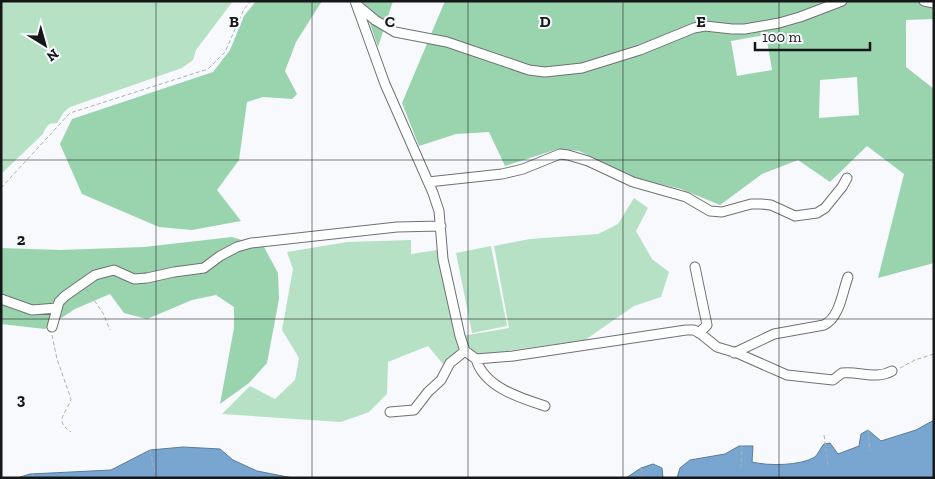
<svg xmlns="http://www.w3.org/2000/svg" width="935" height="479" font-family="'Zilla Slab',serif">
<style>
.green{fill:#b6e1c5}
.forest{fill:#9ad4af;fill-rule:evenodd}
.water{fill:#78a6d1;stroke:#5b7b9a}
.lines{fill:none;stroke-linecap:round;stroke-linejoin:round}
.minor-casing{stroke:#6f7174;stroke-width:11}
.path{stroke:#aeb0b2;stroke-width:1;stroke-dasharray:4 2.5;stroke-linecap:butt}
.minor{stroke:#fff;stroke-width:9}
.grid{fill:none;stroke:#161718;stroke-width:1;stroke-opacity:0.55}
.grid-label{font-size:16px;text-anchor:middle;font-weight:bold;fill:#161718;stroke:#f7f9fc;stroke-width:4;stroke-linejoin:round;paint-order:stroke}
</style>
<rect width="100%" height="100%" fill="#f7f9fc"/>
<path class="green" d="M 1,1 L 233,1 L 196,50 L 193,60 L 182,68 L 70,107 L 64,112 L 57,123 C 48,123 46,126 43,134 L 1,174 Z
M 634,198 L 648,208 L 636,231 L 652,259 L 669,272 L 661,297 L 634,306 L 585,340 L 478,355 L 467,348 L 443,364 L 428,346 L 388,362 L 387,394 L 369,412 L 341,422 L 222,414 L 250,386 L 275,399 L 295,380 L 299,358 L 282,330 L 293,269 L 287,252 L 347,242 L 411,240 L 411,254 L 437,250 L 456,337 L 509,328 L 494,246 L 530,239 L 598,234 L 618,224 Z
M 491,246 L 507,326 L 472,333 L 456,253 Z"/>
<path class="forest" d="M 256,1 L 322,1 L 296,42 L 285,71 L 297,94 L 292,99 L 263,97 L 247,102 L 239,160 L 217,190 L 241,221 L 192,230 L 159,227 L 82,194 L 60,144 L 72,119 L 213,72 L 230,50 L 244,16 Z
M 362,1 L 393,1 L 378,47 Z
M 445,1 L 934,1 L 934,19 L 906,20 L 906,67 L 934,89 L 934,263 L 878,278 L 904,174 L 867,146 L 830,182 L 798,160 L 762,174 L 720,205 L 681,189 L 638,179 L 579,151 L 558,149 L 505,166 L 489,132 L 456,134 L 419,146 L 402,103 ZM 766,35 L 772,70 L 737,76 L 731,41 ZM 857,77 L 859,115 L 819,118 L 820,80 Z
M 232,237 L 264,247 L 278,273 L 279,299 L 267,363 L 249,383 L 220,404 L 234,328 L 234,307 L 216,295 L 192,300 L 147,319 L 124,313 L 110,294 L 75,309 L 45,329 L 1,324 L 1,248 L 60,250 L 144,247 Z"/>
<path class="water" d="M 934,420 L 934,478 L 677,478 L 680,468 L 690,460 L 725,454 L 739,446 L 753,446 L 752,462 C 768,466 800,466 815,457 C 818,454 821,447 824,444 L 830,443 L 838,454 L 859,446 L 861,434 L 868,430 L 881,441 L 916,430 Z
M 183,447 L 220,449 L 233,460 L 257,471 L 293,478 L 17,478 L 30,474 L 111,470 L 150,450 Z
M 653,464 L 662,468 L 663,478 L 626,478 L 641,468 Z"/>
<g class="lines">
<g class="minor-casing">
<path id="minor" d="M 355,1 L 385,84 L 433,193 L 439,211 L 443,259 L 460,336 L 465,351 L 476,359 L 513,356 L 686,330 L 694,330 L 701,334 L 717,347 L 737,353 L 787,375 L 833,380 L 842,373 C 860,371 876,380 892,371
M 924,1 L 934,3
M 357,5 L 375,20 L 395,32 L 447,42 L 529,70 L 545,72 L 582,68 L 640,50 L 694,28 L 705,26 L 732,29 L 745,29 L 779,23 L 800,17 L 842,1
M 428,182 L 502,174 L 523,169 L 560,154 L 568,155 L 588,161 L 633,182 L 686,197 L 710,211 L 722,212 L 751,204 L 761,204 L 771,205 L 795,216 L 817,213 L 825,208 L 842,187 L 847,178
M 695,267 L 707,325 L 699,333
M 1,299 L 32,310 L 57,308
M 52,327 L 59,302 L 65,296 L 95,275 L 114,270 L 134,279 L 147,278 L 174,272 L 204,268 L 220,256 L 237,247 L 251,243 L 397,227 L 441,226
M 734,353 L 774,334 L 824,325 C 840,317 842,293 848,277
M 476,359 C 484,387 520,398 545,406
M 390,412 L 414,410 L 428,392 L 441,380 L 450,363 L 465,351"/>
</g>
<path class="path" d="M 1,188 L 70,113 L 208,69 L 225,52 L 244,9 L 251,1
M 87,290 L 103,313 L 110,330
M 52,335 L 57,359 L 71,399 C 67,413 53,420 71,432
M 900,368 L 915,360 L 934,354
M 868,430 L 870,451
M 824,435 L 828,465
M 150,450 L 155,473
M 641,468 L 642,478
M 741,468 L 742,446
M 32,478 L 33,474"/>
<use href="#minor" class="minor"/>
</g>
<path class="grid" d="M 156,1 L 156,478M 312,1 L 312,478M 468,1 L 468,478M 623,1 L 623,478M 779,1 L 779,478M 1,160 L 934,160M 1,319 L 934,319"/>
<g class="grid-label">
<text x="234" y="27">B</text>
<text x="390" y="27">C</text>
<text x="545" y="27">D</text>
<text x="701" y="27">E</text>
<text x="21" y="245">2</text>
<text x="21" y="405">3</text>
</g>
<rect width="935" height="479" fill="none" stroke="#161718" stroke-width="5"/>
<g transform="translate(45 45) rotate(143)" stroke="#f7f9fc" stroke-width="4" paint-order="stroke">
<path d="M0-4L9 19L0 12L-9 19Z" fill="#161718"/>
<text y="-8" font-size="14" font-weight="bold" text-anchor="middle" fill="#161718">N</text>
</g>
<path d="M755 42v8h115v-8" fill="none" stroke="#161718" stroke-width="2.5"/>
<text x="762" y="42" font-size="15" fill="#161718" stroke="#f7f9fc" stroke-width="4" paint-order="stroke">100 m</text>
</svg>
